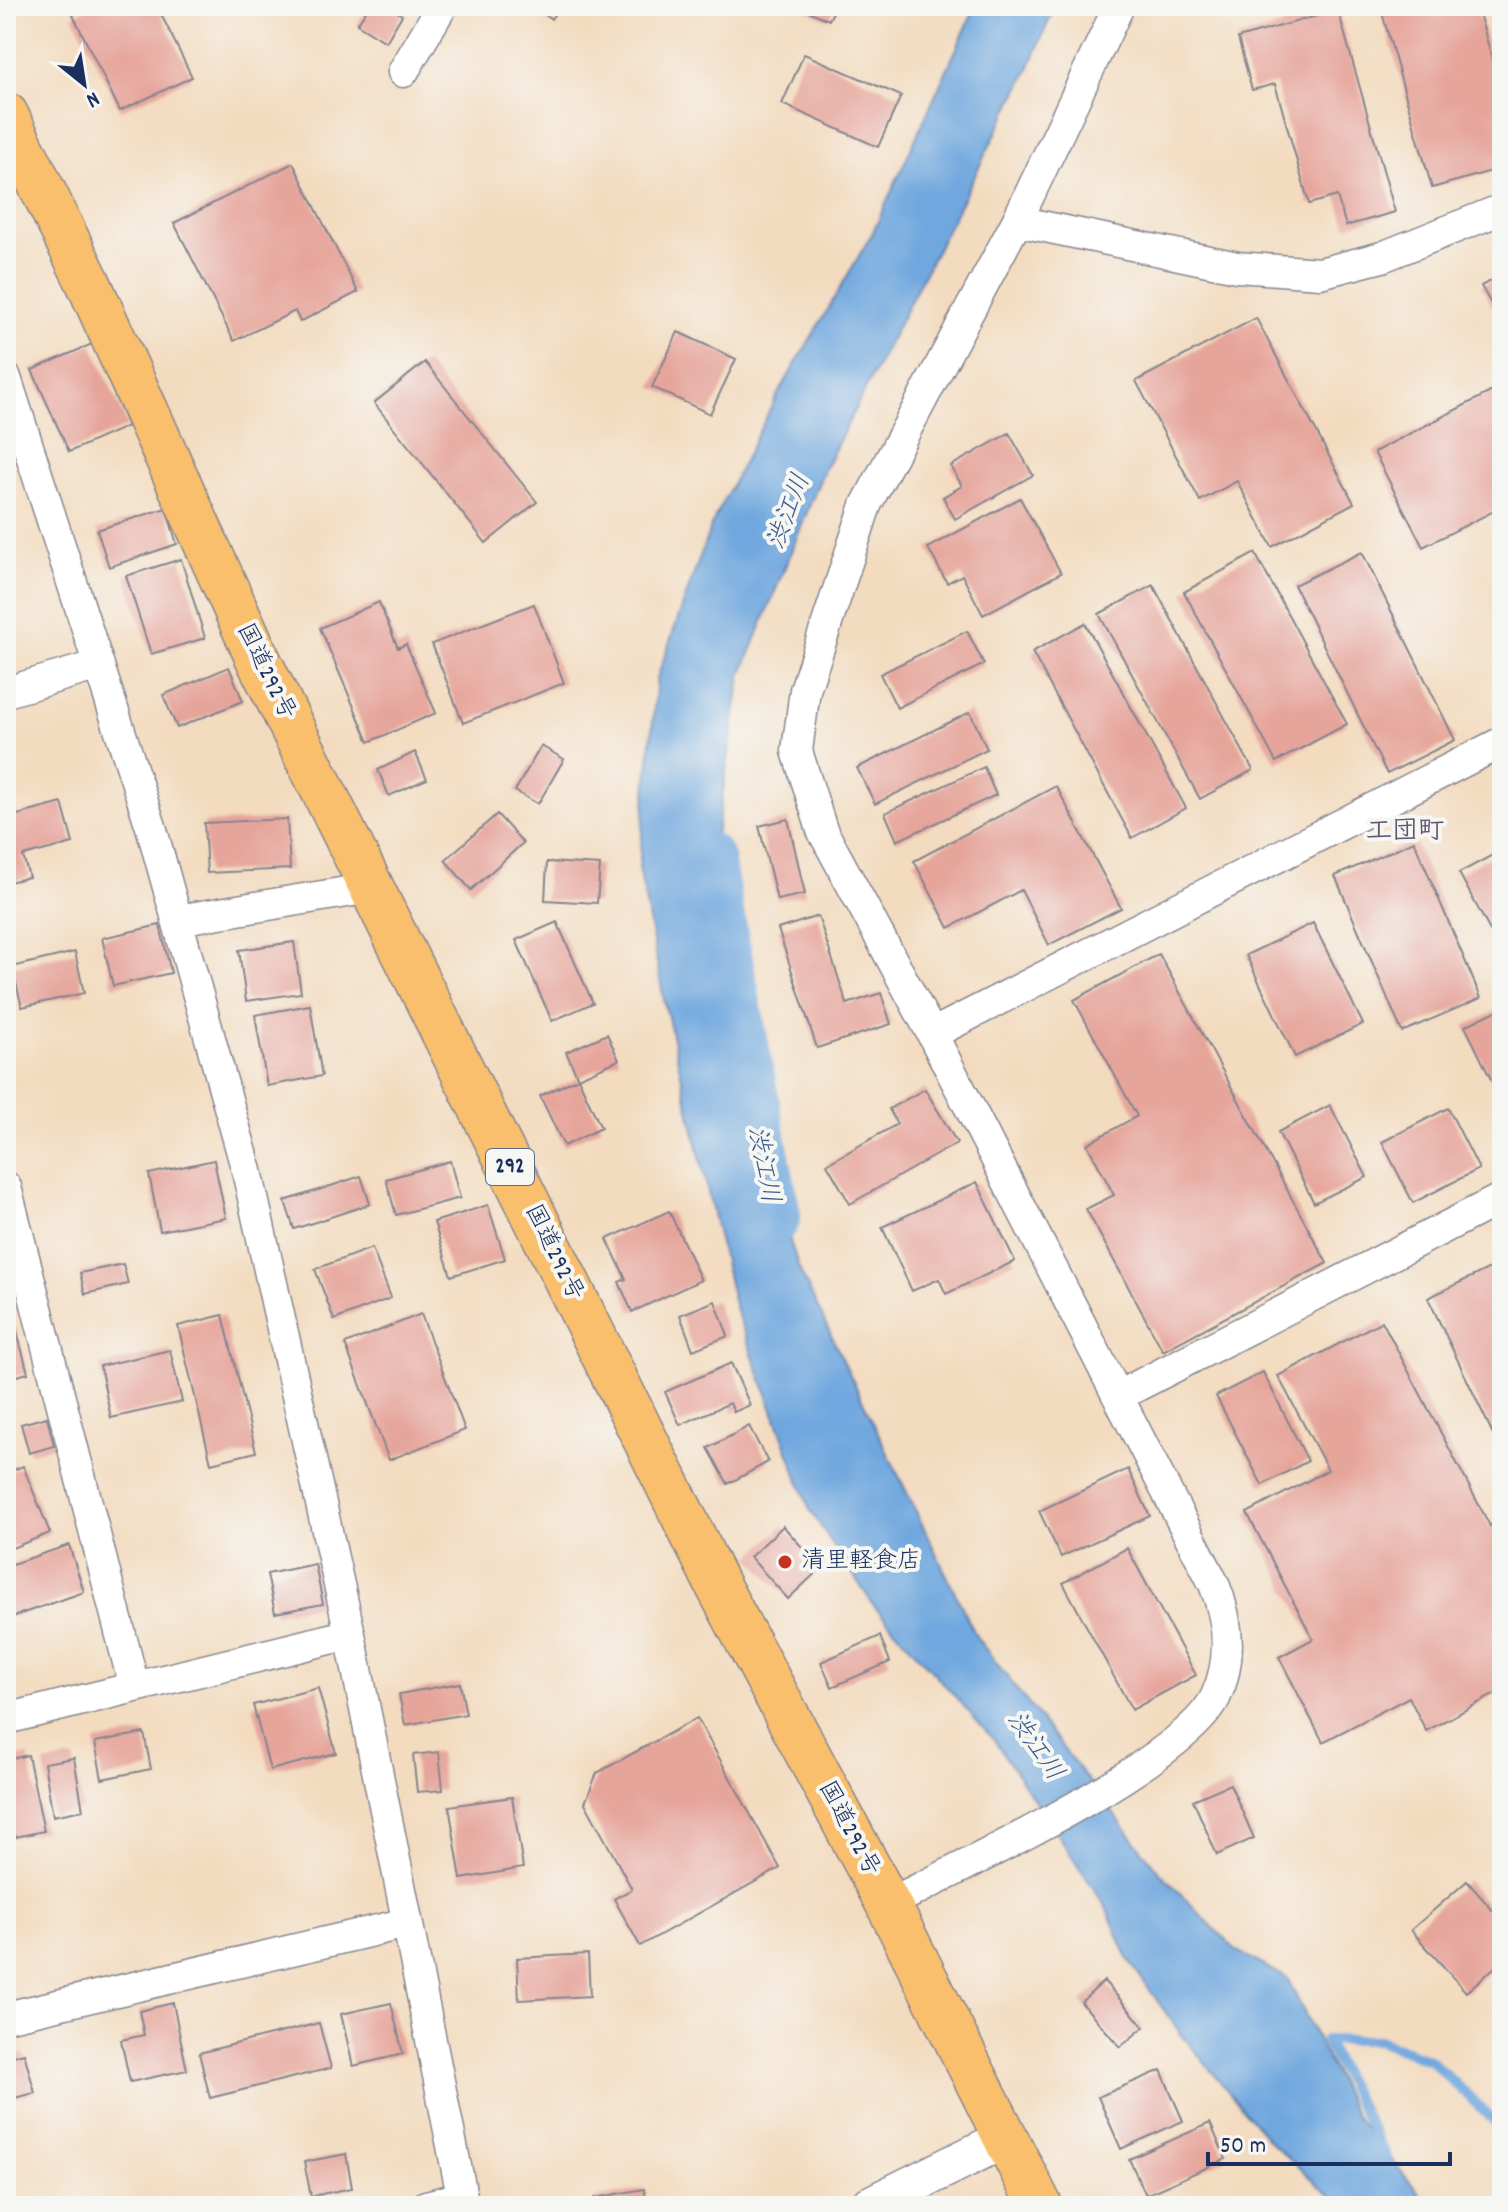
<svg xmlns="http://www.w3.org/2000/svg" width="1508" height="2212" font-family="Dekko,'Klee One',sans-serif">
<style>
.water{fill:#6fa7de;stroke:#456b9e;stroke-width:2}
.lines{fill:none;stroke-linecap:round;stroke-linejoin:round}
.stream{stroke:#6fa7de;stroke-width:10}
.river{stroke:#6fa7de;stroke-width:58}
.building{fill:#e6a59b}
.minor-casing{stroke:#87858e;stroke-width:33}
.tertiary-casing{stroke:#87858e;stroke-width:41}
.trunk-casing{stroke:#87858e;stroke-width:47}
.minor{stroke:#fff;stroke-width:30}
.tertiary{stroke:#fff;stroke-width:38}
.trunk{stroke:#f9bf6d;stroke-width:44}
.poi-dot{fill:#c8321e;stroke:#f6f6f2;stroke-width:3}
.labels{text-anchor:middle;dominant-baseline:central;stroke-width:8;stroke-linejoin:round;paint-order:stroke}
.shield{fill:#f6f6f2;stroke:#5d6b8a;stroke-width:2}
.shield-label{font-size:22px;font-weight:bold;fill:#1b2f5e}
.street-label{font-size:24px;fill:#1b2f5e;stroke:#f6f6f2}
.poi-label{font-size:24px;fill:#1b2f5e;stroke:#f6f6f2;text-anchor:start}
.water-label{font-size:26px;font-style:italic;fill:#38598b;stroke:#f6f6f2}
.neighbourhood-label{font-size:26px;font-weight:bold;fill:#625873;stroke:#f6f6f2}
</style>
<rect width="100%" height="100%" fill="#f6f6f2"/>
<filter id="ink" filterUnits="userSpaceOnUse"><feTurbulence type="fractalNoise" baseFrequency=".0125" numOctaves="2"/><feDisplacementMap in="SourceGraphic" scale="16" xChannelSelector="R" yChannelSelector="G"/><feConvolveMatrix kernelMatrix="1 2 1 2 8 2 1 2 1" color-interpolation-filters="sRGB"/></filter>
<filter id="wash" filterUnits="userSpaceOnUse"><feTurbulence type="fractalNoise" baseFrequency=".006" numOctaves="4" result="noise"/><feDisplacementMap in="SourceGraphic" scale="32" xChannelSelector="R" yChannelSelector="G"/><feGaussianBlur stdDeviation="1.8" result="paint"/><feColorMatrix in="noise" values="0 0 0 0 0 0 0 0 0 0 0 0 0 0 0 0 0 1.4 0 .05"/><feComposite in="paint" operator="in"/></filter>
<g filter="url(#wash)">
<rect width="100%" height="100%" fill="#f3dbbf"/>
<path class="water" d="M 976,6 L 1055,6 L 1028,71 L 824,470 L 741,676 L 715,842 L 724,1033 L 799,1269 L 977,1638 L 1157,1869 L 1235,1950 L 1287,1978 L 1356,2117 L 1430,2206 L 1342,2206 L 1270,2142 L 1180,2033 L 1128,1959 L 1106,1907 L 994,1740 L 874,1606 L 810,1510 L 734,1305 L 664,1000 L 639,867 L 657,678 L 711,526 L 778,394 L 873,232 Z"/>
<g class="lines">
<path class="stream" d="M 1387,2158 L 1325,2040 L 1378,2040 L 1431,2061 L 1502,2128"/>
<path class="river" d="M 705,860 L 772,1216"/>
</g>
<g id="blocks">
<path class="building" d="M 91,6 L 157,6 L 192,77 L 120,111 L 73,15 Z
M 369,6 L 387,6 L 402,15 L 386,42 L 357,24 Z
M 531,6 L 560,6 L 551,19 Z
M 797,6 L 836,6 L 829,20 Z
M 1380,6 L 1477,6 L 1502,93 L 1502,168 L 1432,188 Z
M 1338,10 L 1395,212 L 1346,226 L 1337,196 L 1309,204 L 1275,84 L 1252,90 L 1238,38 Z
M 804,54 L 901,96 L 878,147 L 782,104 Z
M 293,163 L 358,292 L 300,322 L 295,311 L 234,341 L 174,223 Z
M 1502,275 L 1502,324 L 1481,286 Z
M 1256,318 L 1354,503 L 1272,547 L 1237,481 L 1200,501 L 1136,381 Z
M 678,332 L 736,359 L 710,414 L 652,387 Z
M 92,344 L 128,426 L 69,452 L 32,370 Z
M 425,362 L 537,502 L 486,543 L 374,403 Z
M 1494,390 L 1502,405 L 1502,507 L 1423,547 L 1374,452 Z
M 1009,433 L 1033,475 L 955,519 L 943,497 L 962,486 L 951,466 Z
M 1020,498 L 1061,573 L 983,615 L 962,575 L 947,583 L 928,548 Z
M 166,508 L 177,544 L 109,567 L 97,530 Z
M 1362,552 L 1455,740 L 1387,774 L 1294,585 Z
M 1255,553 L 1347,724 L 1276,762 L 1184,592 Z
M 181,559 L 205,638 L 151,654 L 126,576 Z
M 1153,585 L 1253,770 L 1200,799 L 1099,614 Z
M 379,602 L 398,648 L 406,644 L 436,713 L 369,742 L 320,628 Z
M 534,604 L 564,683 L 463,723 L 432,644 Z
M 1085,623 L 1186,808 L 1132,838 L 1032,652 Z
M 967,631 L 984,664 L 897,708 L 880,674 Z
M 229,667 L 243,701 L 177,728 L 163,695 Z
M 970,712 L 987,749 L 875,804 L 857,768 Z
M 541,746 L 564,759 L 538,804 L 515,791 Z
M 415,752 L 427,779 L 389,796 L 378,770 Z
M 984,767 L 996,795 L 897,841 L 885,813 Z
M 1056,786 L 1121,908 L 1049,945 L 1021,890 L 949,928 L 914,861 Z
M 62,803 L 73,843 L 23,856 L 29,877 L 6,883 L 6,818 Z
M 497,814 L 523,843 L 471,890 L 445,860 Z
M 287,819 L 290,869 L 207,873 L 204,823 Z
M 788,819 L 805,894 L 777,900 L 759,826 Z
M 1414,841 L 1481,998 L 1402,1032 L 1335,876 Z
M 1502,850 L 1502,953 L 1459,873 Z
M 547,862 L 600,865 L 597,903 L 545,900 Z
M 818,916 L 847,1004 L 881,993 L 891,1024 L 817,1048 L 778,929 Z
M 557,922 L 593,1003 L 552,1021 L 516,940 Z
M 1313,923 L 1363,1024 L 1295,1057 L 1246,955 Z
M 160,925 L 171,973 L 113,986 L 102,938 Z
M 294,942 L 301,993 L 246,1001 L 239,950 Z
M 75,952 L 84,993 L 22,1007 L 12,967 Z
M 1159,954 L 1327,1263 L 1163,1351 L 1086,1209 L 1114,1195 L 1087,1144 L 1137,1116 L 1074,1000 Z
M 310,1005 L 322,1076 L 267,1086 L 255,1015 Z
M 1502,1008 L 1502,1102 L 1465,1026 Z
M 607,1034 L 619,1060 L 578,1078 L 566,1052 Z
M 578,1078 L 601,1128 L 564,1146 L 540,1096 Z
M 925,1089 L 957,1143 L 850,1204 L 827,1164 L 897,1124 L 889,1109 Z
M 1330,1105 L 1367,1177 L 1314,1203 L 1278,1132 Z
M 1448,1108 L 1479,1169 L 1413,1203 L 1382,1142 Z
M 214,1160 L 226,1218 L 160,1231 L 149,1174 Z
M 450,1161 L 460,1198 L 396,1215 L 386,1179 Z
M 361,1176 L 370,1204 L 294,1229 L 285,1201 Z
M 977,1182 L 1015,1261 L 946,1294 L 939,1279 L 912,1291 L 882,1227 Z
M 488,1205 L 505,1259 L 451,1276 L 434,1222 Z
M 669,1211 L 701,1280 L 632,1312 L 619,1282 L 626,1279 L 607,1239 Z
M 372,1248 L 391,1298 L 334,1320 L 315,1269 Z
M 1502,1262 L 1502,1453 L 1428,1298 Z
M 123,1264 L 128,1284 L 85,1294 L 80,1273 Z
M 715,1301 L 728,1336 L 693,1350 L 680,1315 Z
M 421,1314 L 465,1430 L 389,1460 L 345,1344 Z
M 223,1315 L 256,1452 L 211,1463 L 178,1326 Z
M 1382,1321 L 1490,1526 L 1502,1520 L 1502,1703 L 1497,1693 L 1426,1731 L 1409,1697 L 1323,1742 L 1279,1657 L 1313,1639 L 1247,1513 L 1328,1470 L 1278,1376 Z
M 16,1328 L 28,1373 L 6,1379 L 6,1331 Z
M 170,1350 L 182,1402 L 111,1418 L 100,1366 Z
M 731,1363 L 750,1405 L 734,1412 L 730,1403 L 680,1425 L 665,1392 Z
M 1263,1372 L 1308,1461 L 1262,1485 L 1216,1396 Z
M 47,1417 L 54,1446 L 29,1453 L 21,1424 Z
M 749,1426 L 768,1462 L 728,1484 L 708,1448 Z
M 23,1466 L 50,1533 L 7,1550 L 6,1473 Z
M 1128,1469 L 1150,1516 L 1061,1557 L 1039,1511 Z
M 783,1526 L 821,1568 L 788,1599 L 750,1557 Z
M 69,1545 L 84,1592 L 6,1619 L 6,1566 Z
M 1127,1548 L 1196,1675 L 1132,1710 L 1063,1583 Z
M 315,1564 L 323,1604 L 275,1613 L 267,1574 Z
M 880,1636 L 890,1662 L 832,1687 L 821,1662 Z
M 460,1683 L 466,1714 L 405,1725 L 399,1694 Z
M 318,1688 L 336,1753 L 270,1770 L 253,1705 Z
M 697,1718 L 780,1868 L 640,1946 L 614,1899 L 632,1889 L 585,1803 L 597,1773 Z
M 144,1733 L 151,1769 L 102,1779 L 95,1742 Z
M 439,1752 L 443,1790 L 417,1792 L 413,1755 Z
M 28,1755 L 44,1831 L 6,1839 L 6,1760 Z
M 74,1758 L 83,1810 L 53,1816 L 44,1763 Z
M 1230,1784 L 1254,1838 L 1217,1855 L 1193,1800 Z
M 512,1797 L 523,1868 L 461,1879 L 449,1806 Z
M 1502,1865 L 1502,1884 L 1493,1873 Z
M 1467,1881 L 1502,1921 L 1502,1961 L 1466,1992 L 1411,1930 Z
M 588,1954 L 590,1996 L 519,2000 L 517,1958 Z
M 1104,1981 L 1144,2027 L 1120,2047 L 1081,2002 Z
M 173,2003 L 187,2070 L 130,2082 L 121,2040 L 144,2035 L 139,2011 Z
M 391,2003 L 403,2054 L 353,2066 L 341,2014 Z
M 319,2023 L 331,2068 L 210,2098 L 199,2053 Z
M 24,2053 L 35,2093 L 6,2100 L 6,2058 Z
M 1161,2070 L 1183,2121 L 1121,2149 L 1098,2097 Z
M 1210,2123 L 1226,2159 L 1146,2195 L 1129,2159 Z
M 346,2154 L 352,2188 L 311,2196 L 304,2162 Z
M 644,2189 L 648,2206 L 596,2206 L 595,2198 Z"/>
</g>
</g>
<g filter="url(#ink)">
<use href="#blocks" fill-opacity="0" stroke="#87858e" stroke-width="2"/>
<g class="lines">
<g class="minor-casing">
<path id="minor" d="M 403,72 L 442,6
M 1017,221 L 1237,267 L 1320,273 L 1382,257 L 1502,209
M 6,378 L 152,830 L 247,1171 L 350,1634 L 464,2206
M 6,692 L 99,665
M 177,920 L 371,888
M 932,1034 L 1502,742
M 6,1187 L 134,1686
M 1118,1396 L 1502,1198
M 6,1719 L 350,1634
M 888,1904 C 959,1868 1186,1762 1216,1696 C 1233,1658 1229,1621 1214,1584 L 932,1034 L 822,830 L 797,751 L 805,690 L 866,505 L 1017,221 L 1119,6
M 6,2017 L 407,1923
M 426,2206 L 462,2197"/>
</g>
<g class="tertiary-casing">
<path id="tertiary" d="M 869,2206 L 1006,2138"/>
</g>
<g class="trunk-casing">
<path id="trunk" d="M 6,115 L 88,282 L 259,661 L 718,1586 L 888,1904 L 1040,2206"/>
</g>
<use href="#minor" class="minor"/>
<use href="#tertiary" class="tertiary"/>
<use href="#trunk" class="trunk"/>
</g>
</g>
<circle class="poi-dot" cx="785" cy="1562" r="8"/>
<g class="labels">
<rect class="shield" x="486" y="1149" width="48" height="36" rx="6"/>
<g class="shield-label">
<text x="510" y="1167">292</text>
</g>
<g class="street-label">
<text transform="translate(265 672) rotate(64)">国道292号</text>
<text transform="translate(553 1253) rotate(64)">国道292号</text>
<text transform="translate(848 1829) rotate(62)">国道292号</text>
</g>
<g class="poi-label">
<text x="801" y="1562">清里軽食店</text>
</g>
<g class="water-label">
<text transform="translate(790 512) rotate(-69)">渋江川</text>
<text transform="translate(762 1165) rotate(79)">渋江川</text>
<text transform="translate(1034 1747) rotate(55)">渋江川</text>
</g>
<g class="neighbourhood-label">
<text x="1405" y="832">工団町</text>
</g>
</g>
<rect width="1508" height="2212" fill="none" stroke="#f6f6f2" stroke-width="32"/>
<g transform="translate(84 84) rotate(150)" stroke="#f6f6f2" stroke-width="6" paint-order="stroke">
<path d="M0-6L14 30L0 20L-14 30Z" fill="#1b2f5e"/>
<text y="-12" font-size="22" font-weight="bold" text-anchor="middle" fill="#1b2f5e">N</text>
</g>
<path d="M1208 2152v12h242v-12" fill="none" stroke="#1b2f5e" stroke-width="4"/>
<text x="1220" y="2152" font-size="24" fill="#1b2f5e" stroke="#f6f6f2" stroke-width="6" paint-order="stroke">50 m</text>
</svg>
